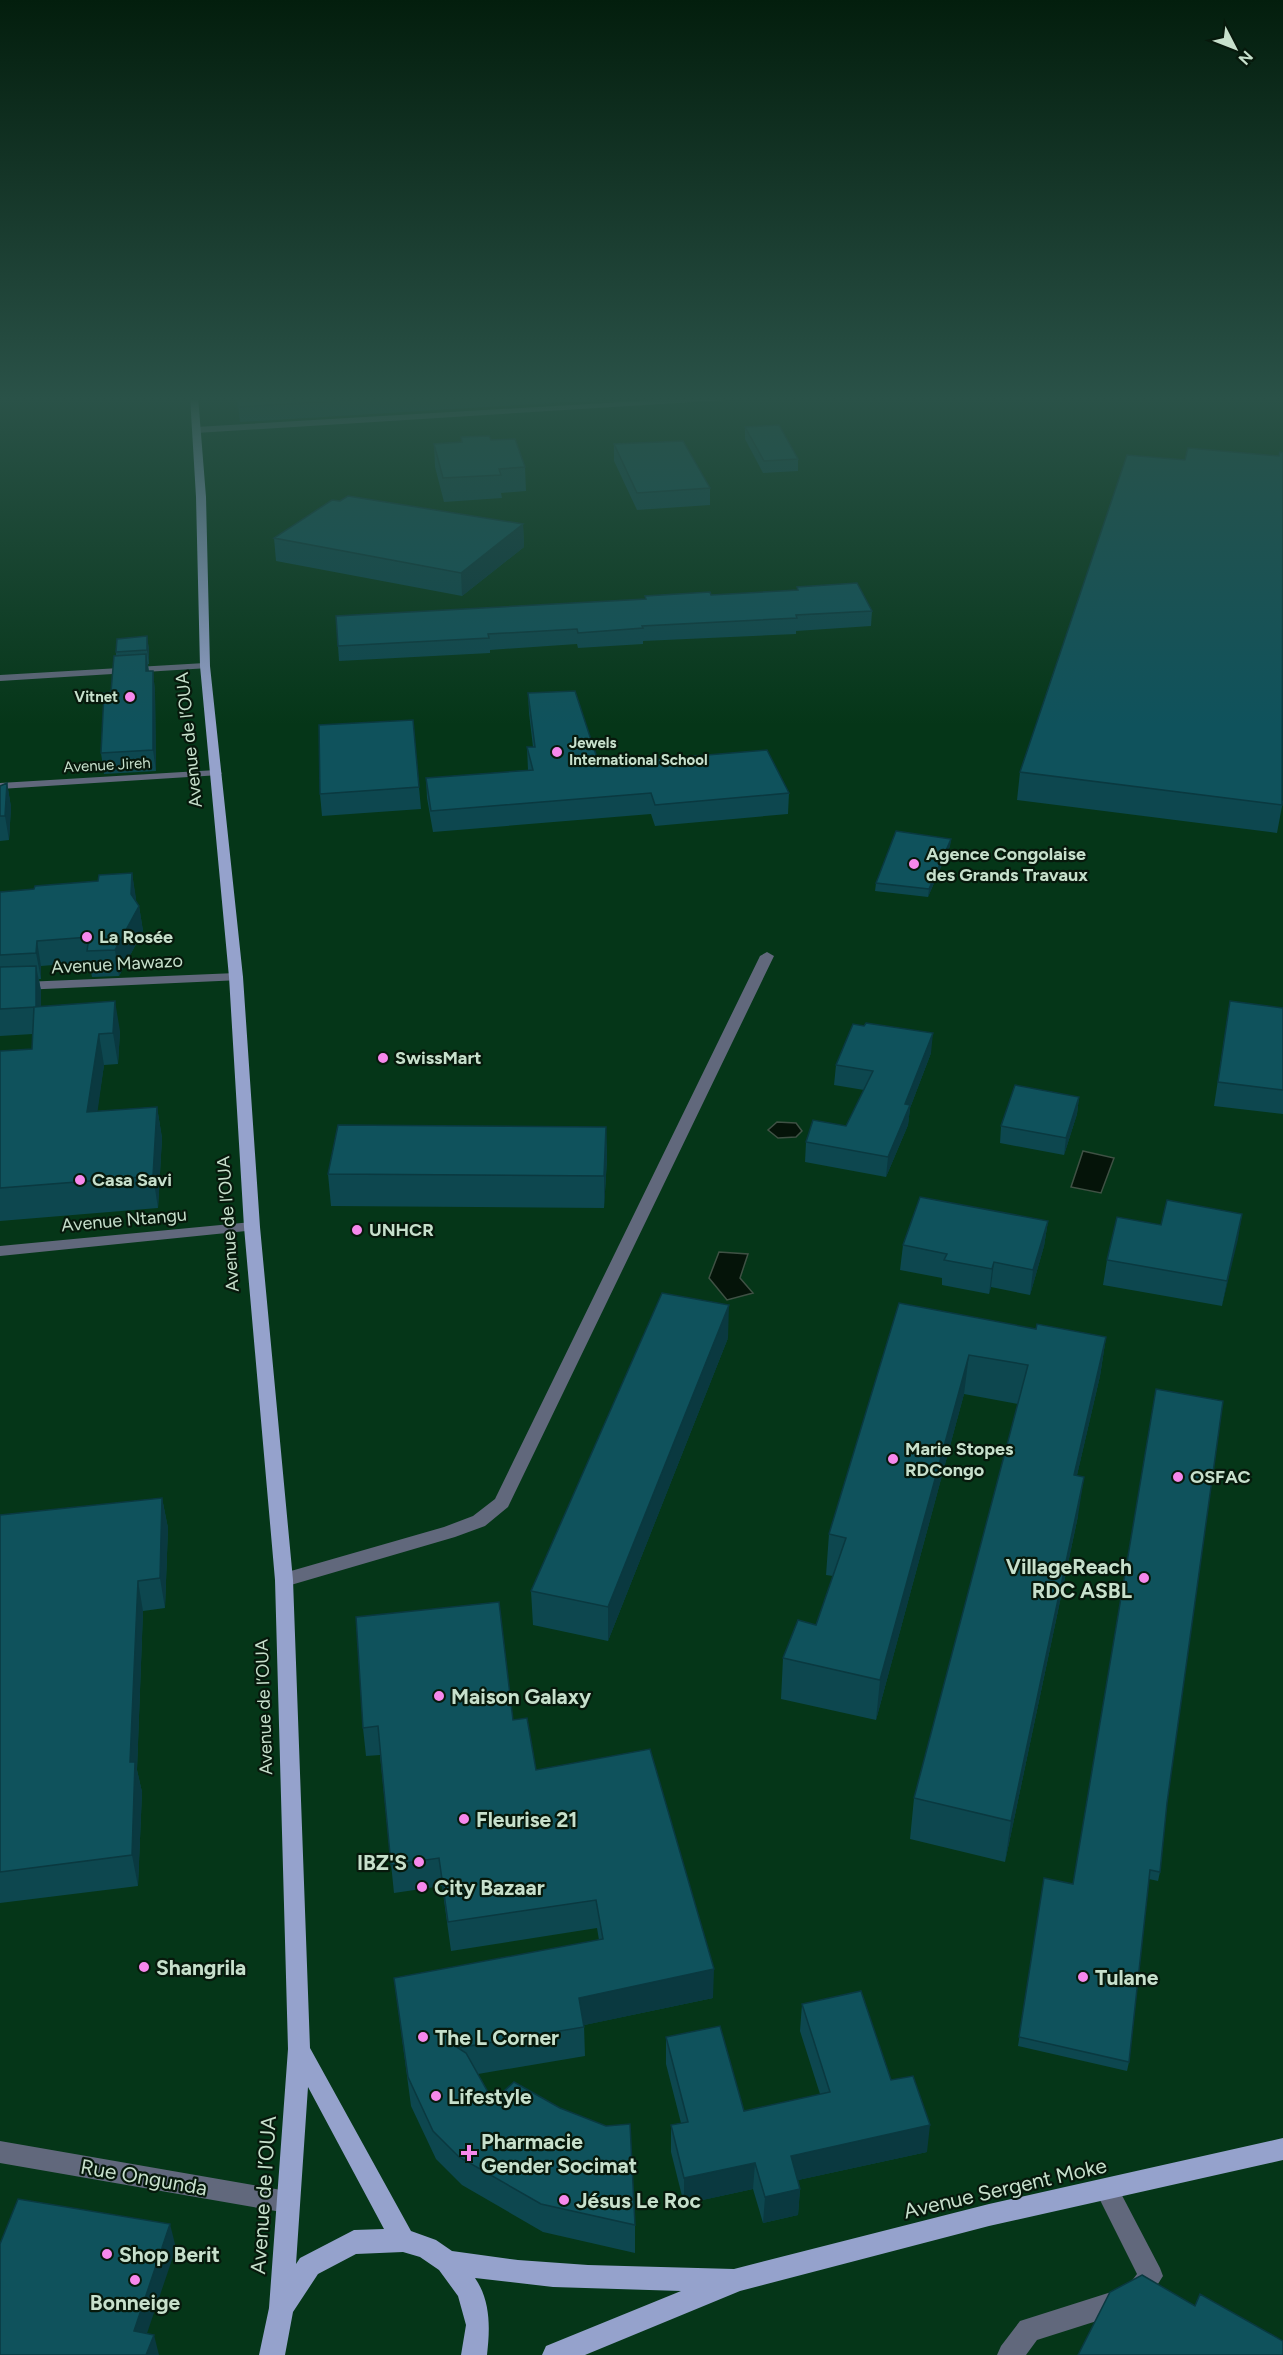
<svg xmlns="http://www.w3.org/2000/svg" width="1283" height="2355" font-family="Figtree,sans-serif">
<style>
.water{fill:#051409;stroke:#3f5144;stroke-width:1.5}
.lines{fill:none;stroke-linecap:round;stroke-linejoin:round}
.minor{fill:#61687c;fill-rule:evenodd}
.major{fill:#95a2cc;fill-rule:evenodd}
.wall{fill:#0d474f}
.shaded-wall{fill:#0a3940}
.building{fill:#0f525c;stroke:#0a3940;stroke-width:1.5}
.poi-dot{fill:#f788ec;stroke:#07190c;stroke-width:2}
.labels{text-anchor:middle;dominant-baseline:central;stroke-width:4.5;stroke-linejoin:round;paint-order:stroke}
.far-poi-label{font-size:15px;font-weight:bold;fill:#c7e0cc;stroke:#07190c;text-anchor:end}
.far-street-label{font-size:15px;fill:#c7e0cc;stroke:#07190c}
.street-label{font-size:18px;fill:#c7e0cc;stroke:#07190c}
.poi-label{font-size:18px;font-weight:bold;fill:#c7e0cc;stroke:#07190c;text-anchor:start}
.near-poi-label{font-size:21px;font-weight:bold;fill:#c7e0cc;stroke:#07190c;text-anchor:start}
.near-street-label{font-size:21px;fill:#c7e0cc;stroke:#07190c}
</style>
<rect width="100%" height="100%" fill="#053618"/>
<path class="water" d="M 777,1122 L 796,1123 L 802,1131 L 796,1137 L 778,1138 L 768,1130 Z
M 1083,1151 L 1114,1158 L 1101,1193 L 1071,1187 Z
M 719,1252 L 748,1254 L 740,1278 L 753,1293 L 727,1300 L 709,1278 Z"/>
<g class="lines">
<path class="minor" d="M 724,396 L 763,396 L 759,398 L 196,433 L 192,430 L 196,427 Z
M 205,663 L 209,664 L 209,668 L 0,681 L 0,675 Z
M 216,770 L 222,773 L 220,775 L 0,789 L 0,783 Z
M 767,952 L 774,956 L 508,1507 L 485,1526 L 455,1537 L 284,1587 L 277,1585 L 275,1580 L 277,1575 L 444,1527 L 473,1516 L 495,1499 L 760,956 Z
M 236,973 L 241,974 L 243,977 L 241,980 L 0,991 L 0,983 Z
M 252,1222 L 257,1224 L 260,1227 L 257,1230 L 0,1256 L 0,1246 Z
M 0,2141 L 287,2191 L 295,2194 L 299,2202 L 295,2210 L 287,2213 L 0,2163 Z
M 1107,2179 L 1115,2182 L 1160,2268 L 1163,2276 L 1144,2306 L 1037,2340 L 1026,2355 L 997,2355 L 1001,2346 L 1020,2321 L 1127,2287 L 1137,2274 L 1095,2190 L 1099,2182 Z"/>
<path class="major" d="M 190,396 L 198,396 L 206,497 L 210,666 L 243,977 L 260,1227 L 293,1580 L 310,2048 L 411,2231 L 436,2240 L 452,2251 L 518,2260 L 588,2265 L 734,2269 L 989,2204 L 1283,2138 L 1283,2160 L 989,2226 L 740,2291 L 585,2355 L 542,2355 L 546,2346 L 681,2291 L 553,2287 L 475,2278 C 491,2301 490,2329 487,2355 L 461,2355 L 466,2325 L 458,2296 L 439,2270 L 420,2257 L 403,2252 L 356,2254 L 318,2274 L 293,2312 L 285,2355 L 259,2355 L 269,2308 L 288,2049 L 275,1580 L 244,1227 L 229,977 L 200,666 L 196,497 ZM 308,2087 L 384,2229 L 354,2230 L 300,2258 L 296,2264 Z"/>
</g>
<path class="wall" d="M 237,396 L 668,396 L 240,422 Z
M 745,427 L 798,459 L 798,471 L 763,473 L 745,439 Z
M 461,437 L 491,440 L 525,467 L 526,491 L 501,493 L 502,498 L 444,502 L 435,467 L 434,444 L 461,442 Z
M 614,444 L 710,488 L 710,505 L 637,510 L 614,461 Z
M 523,524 L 524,547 L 462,596 L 276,561 L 274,538 Z
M 797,587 L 872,611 L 871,626 L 796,631 L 796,634 L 643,641 L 643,644 L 578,648 L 577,644 L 490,650 L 490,653 L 339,661 L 336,616 L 645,599 L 645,596 L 711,595 L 797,590 Z
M 147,636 L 149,650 L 149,664 L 148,664 L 149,671 L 153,671 L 155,692 L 156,771 L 104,774 L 101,753 L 111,692 L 116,656 L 116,652 Z
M 528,693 L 599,764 L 789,793 L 788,814 L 655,826 L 651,814 L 433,832 L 427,798 L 426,778 L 528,770 L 527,747 L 533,747 L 529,713 Z
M 1020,772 L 1283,801 L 1277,833 L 1017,800 Z
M 7,783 L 11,807 L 9,840 L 0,841 L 0,786 Z
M 419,787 L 421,809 L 322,816 L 320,794 Z
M 951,839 L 950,846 L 928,897 L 875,891 L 876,883 Z
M 132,873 L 136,901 L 139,906 L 143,931 L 119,976 L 92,977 L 89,962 L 41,966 L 41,979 L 39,979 L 41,991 L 41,1006 L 120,1031 L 118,1064 L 104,1065 L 97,1111 L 157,1107 L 162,1138 L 158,1208 L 0,1221 L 0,1051 L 32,1049 L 33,1034 L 0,1036 L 0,892 L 34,889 L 98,881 Z
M 1230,1001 L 1283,1008 L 1283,1114 L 1214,1106 Z
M 931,1053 L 910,1108 L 908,1125 L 886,1177 L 805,1162 L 806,1142 L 846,1126 L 864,1090 L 834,1085 L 836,1065 Z
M 1079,1097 L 1077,1114 L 1064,1155 L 1000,1143 L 1001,1126 Z
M 606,1127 L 607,1159 L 604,1208 L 331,1206 L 328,1174 Z
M 1242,1214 L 1222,1306 L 1103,1285 L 1107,1260 Z
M 1048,1221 L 1044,1246 L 1030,1295 L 991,1287 L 989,1294 L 942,1285 L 942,1278 L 900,1270 L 903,1245 Z
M 899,1303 L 1036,1329 L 1106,1337 L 1100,1376 L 1077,1475 L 1078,1516 L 1005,1862 L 910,1839 L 914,1798 L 1018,1404 L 964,1394 L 876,1720 L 781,1699 L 783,1658 L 816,1625 L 833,1576 L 826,1575 L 829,1534 Z
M 728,1338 L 608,1641 L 533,1625 L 531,1591 Z
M 162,1498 L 168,1528 L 165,1608 L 143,1611 L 137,1770 L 142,1792 L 138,1886 L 0,1903 L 0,1515 Z
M 356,1617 L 513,1720 L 536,1770 L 713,1998 L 584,2025 L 585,2056 L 478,2074 L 493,2101 L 635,2225 L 635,2253 L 543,2232 L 462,2185 L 436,2159 L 411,2106 L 394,1978 L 599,1940 L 597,1928 L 451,1951 L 442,1886 L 394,1893 L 380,1755 L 366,1756 L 363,1728 Z
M 1167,1803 L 1160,1872 L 1158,1881 L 1149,1879 L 1129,2062 L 1127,2071 L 1018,2046 L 1044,1878 L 1072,1884 Z
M 802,2004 L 891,2080 L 927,2152 L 798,2180 L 800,2189 L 798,2215 L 763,2223 L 753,2189 L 684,2204 L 671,2152 L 671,2125 L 681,2123 L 666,2064 L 666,2037 L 744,2111 L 820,2094 L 800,2031 Z"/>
<path class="shaded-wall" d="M 523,524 L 524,547 L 462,596 L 461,573 Z
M 147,636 L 149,650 L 149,664 L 147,650 Z
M 146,654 L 149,674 L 146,671 Z
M 153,671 L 155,692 L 156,771 L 153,750 Z
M 7,783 L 11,807 L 9,840 L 5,816 Z
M 951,839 L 950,846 L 928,897 L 929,889 Z
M 132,873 L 136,898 L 135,913 L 139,906 L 143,931 L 119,976 L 115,950 L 131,894 Z
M 37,941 L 41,966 L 41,979 L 36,953 Z
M 36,966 L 41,991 L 41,1033 L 36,1007 Z
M 115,1001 L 120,1031 L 118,1064 L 113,1033 Z
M 933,1033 L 931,1053 L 910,1108 L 908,1125 L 886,1177 L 888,1157 L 905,1104 Z
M 99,1034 L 104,1065 L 93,1144 L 87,1112 Z
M 1079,1097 L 1077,1114 L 1064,1155 L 1066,1138 Z
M 157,1107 L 162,1138 L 158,1208 L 153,1176 Z
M 606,1127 L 607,1159 L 604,1208 L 604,1176 Z
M 1242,1214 L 1238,1239 L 1222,1306 L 1227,1281 Z
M 1048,1221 L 1044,1246 L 1030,1295 L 1033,1270 Z
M 994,1262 L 991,1287 L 989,1294 L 992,1269 Z
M 729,1305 L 728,1338 L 608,1641 L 608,1607 Z
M 1106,1337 L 1100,1376 L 1068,1514 L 1074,1475 Z
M 969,1355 L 964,1394 L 876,1720 L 880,1680 Z
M 1084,1477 L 1078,1516 L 1005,1862 L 1011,1821 Z
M 162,1498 L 168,1528 L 165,1608 L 160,1578 Z
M 138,1581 L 143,1611 L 137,1770 L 142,1792 L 138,1886 L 132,1855 L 130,1762 Z
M 714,1969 L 713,1998 L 580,2026 L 579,1998 Z
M 930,2125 L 927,2152 L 789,2182 L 791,2156 Z
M 755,2163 L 753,2189 L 684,2204 L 684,2178 Z
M 800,2189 L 798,2215 L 763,2223 L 765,2197 Z
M 170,2224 L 176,2248 L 140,2354 L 134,2331 Z
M 154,2335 L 159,2355 L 146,2355 Z"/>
<path class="building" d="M 237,396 L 422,396 L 238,407 Z
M 779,425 L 798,459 L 764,461 L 745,427 Z
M 489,436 L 491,440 L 515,439 L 525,467 L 499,469 L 501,475 L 443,478 L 434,444 L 462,442 L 461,437 Z
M 683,441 L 710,488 L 637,493 L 614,444 Z
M 1188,448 L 1279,456 L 1280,452 L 1283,453 L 1282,805 L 1020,772 L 1127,455 L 1185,460 Z
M 348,496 L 523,524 L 461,573 L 274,538 L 332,500 L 340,501 Z
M 857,583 L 872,611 L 796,615 L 797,618 L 642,626 L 643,628 L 578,633 L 577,629 L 488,634 L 489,638 L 338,646 L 336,616 L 646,599 L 645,596 L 710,592 L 711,595 L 798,590 L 797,587 Z
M 147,636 L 147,650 L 116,652 L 117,639 Z
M 146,654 L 146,671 L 153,671 L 153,750 L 101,753 L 104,693 L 111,692 L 114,656 Z
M 575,691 L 599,764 L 767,750 L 789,793 L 655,805 L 651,793 L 431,811 L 426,778 L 533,770 L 527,747 L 535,747 L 528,693 Z
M 413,720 L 419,787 L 320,794 L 319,725 Z
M 7,783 L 5,816 L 0,816 L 0,786 Z
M 896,831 L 951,839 L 929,889 L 876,883 Z
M 132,873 L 131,894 L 139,906 L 115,950 L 87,951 L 89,937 L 37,941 L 36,953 L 0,955 L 0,892 L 34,889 L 35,886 L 98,881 L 99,875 Z
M 36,966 L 36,1007 L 0,1009 L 0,967 Z
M 115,1001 L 113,1033 L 99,1034 L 87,1112 L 157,1107 L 153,1176 L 0,1188 L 0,1051 L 32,1049 L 34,1007 Z
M 1230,1001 L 1283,1008 L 1283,1090 L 1218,1082 Z
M 866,1023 L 933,1033 L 905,1104 L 910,1105 L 888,1157 L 806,1142 L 813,1120 L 846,1126 L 873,1071 L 836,1065 L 853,1024 L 864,1026 Z
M 1015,1085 L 1079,1097 L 1066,1138 L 1001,1126 Z
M 338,1125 L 606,1127 L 604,1176 L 328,1174 Z
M 920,1197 L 1048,1221 L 1033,1270 L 994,1262 L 992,1269 L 944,1260 L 947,1254 L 903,1245 Z
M 1167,1200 L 1242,1214 L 1227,1281 L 1107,1260 L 1117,1217 L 1161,1225 Z
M 662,1293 L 729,1305 L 608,1607 L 531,1591 Z
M 899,1303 L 1036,1329 L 1037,1324 L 1106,1337 L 1074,1475 L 1084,1477 L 1011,1821 L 914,1798 L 1028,1365 L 969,1355 L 880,1680 L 783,1658 L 798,1620 L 816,1625 L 846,1538 L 829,1534 Z
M 1156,1389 L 1223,1401 L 1167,1803 L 1160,1872 L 1150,1870 L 1129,2062 L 1019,2037 L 1044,1878 L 1073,1884 Z
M 162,1498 L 160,1578 L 138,1581 L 130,1762 L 135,1762 L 132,1855 L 0,1872 L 0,1515 Z
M 499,1602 L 513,1720 L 527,1718 L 536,1770 L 650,1749 L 714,1969 L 579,1998 L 584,2027 L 458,2048 L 466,2053 L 493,2101 L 514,2082 L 560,2108 L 606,2126 L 630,2124 L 635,2225 L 541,2204 L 459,2157 L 433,2131 L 408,2077 L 394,1978 L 603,1939 L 596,1900 L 448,1922 L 439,1858 L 391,1865 L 378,1726 L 363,1728 L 356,1617 Z
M 861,1991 L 891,2080 L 913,2076 L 930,2125 L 791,2156 L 800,2189 L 765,2197 L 755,2163 L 684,2178 L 671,2125 L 688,2122 L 666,2037 L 720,2026 L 744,2111 L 830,2092 L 802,2004 Z
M 18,2199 L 170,2224 L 134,2331 L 154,2335 L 146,2355 L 0,2355 L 0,2244 Z
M 1142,2275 L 1195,2306 L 1200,2294 L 1283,2341 L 1283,2355 L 1078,2355 L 1110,2292 Z"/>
<linearGradient id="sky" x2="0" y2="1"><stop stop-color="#031e0d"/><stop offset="0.55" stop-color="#2a5248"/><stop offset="1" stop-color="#2a5248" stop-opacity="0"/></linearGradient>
<rect width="1283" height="725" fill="url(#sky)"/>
<g class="poi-dot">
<circle cx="130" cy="697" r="6"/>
<circle cx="557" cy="752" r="6"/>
<circle cx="914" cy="864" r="6"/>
<circle cx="87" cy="937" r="6"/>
<circle cx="383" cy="1058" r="6"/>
<circle cx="80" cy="1180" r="6"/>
<circle cx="357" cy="1230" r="6"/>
<circle cx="893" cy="1459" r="6"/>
<circle cx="1178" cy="1477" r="6"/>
<circle cx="1144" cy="1578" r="6"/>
<circle cx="439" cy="1696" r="6"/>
<circle cx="464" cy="1819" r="6"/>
<circle cx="419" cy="1862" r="6"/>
<circle cx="422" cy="1887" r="6"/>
<circle cx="144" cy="1967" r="6"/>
<circle cx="1083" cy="1977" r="6"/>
<circle cx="423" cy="2037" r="6"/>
<circle cx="436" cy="2096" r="6"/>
<path d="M466 2144h6v6h6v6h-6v6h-6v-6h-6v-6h6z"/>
<circle cx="564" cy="2200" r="6"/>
<circle cx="107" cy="2254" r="6"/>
<circle cx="135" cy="2280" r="6"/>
</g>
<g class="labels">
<g class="far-poi-label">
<text x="118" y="697">Vitnet</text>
<text x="569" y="743" text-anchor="start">Jewels<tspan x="569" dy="17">International School</tspan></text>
</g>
<g class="far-street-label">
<text transform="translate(107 765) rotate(-3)">Avenue Jireh</text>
</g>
<g class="street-label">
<text transform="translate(189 740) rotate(-96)">Avenue de l’OUA</text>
<text transform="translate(117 964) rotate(-3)">Avenue Mawazo</text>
<text transform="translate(124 1220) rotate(-5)">Avenue Ntangu</text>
<text transform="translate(228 1224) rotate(-94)">Avenue de l’OUA</text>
<text transform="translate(264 1707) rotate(-92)">Avenue de l’OUA</text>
</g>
<g class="poi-label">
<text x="926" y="854">Agence Congolaise<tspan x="926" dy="21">des Grands Travaux</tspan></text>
<text x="99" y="937">La Rosée</text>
<text x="395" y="1058">SwissMart</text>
<text x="92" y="1180">Casa Savi</text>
<text x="369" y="1230">UNHCR</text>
<text x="905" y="1449">Marie Stopes<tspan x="905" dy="21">RDCongo</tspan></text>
<text x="1190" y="1477">OSFAC</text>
</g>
<g class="near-poi-label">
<text x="1132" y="1566" text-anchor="end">VillageReach<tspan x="1132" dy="24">RDC ASBL</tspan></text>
<text x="451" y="1696">Maison Galaxy</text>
<text x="476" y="1819">Fleurise 21</text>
<text x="407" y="1862" text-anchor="end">IBZ'S</text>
<text x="434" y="1887">City Bazaar</text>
<text x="156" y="1967">Shangrila</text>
<text x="1095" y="1977">Tulane</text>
<text x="435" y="2037">The L Corner</text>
<text x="448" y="2096">Lifestyle</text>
<text x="481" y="2141">Pharmacie<tspan x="481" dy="24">Gender Socimat</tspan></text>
<text x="576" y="2200">Jésus Le Roc</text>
<text x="119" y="2254">Shop Berit</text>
<text x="135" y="2302" text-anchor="middle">Bonneige</text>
</g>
<g class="near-street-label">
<text transform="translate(144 2177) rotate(10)">Rue Ongunda</text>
<text transform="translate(1005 2188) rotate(-13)">Avenue Sergent Moke</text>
<text transform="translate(263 2195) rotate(-86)">Avenue de l’OUA</text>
</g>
</g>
<g transform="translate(1235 48) rotate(132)" stroke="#07190c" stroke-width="4.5" paint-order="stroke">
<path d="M0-4.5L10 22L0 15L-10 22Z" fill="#c7e0cc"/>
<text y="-9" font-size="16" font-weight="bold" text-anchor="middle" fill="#c7e0cc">N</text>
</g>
</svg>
